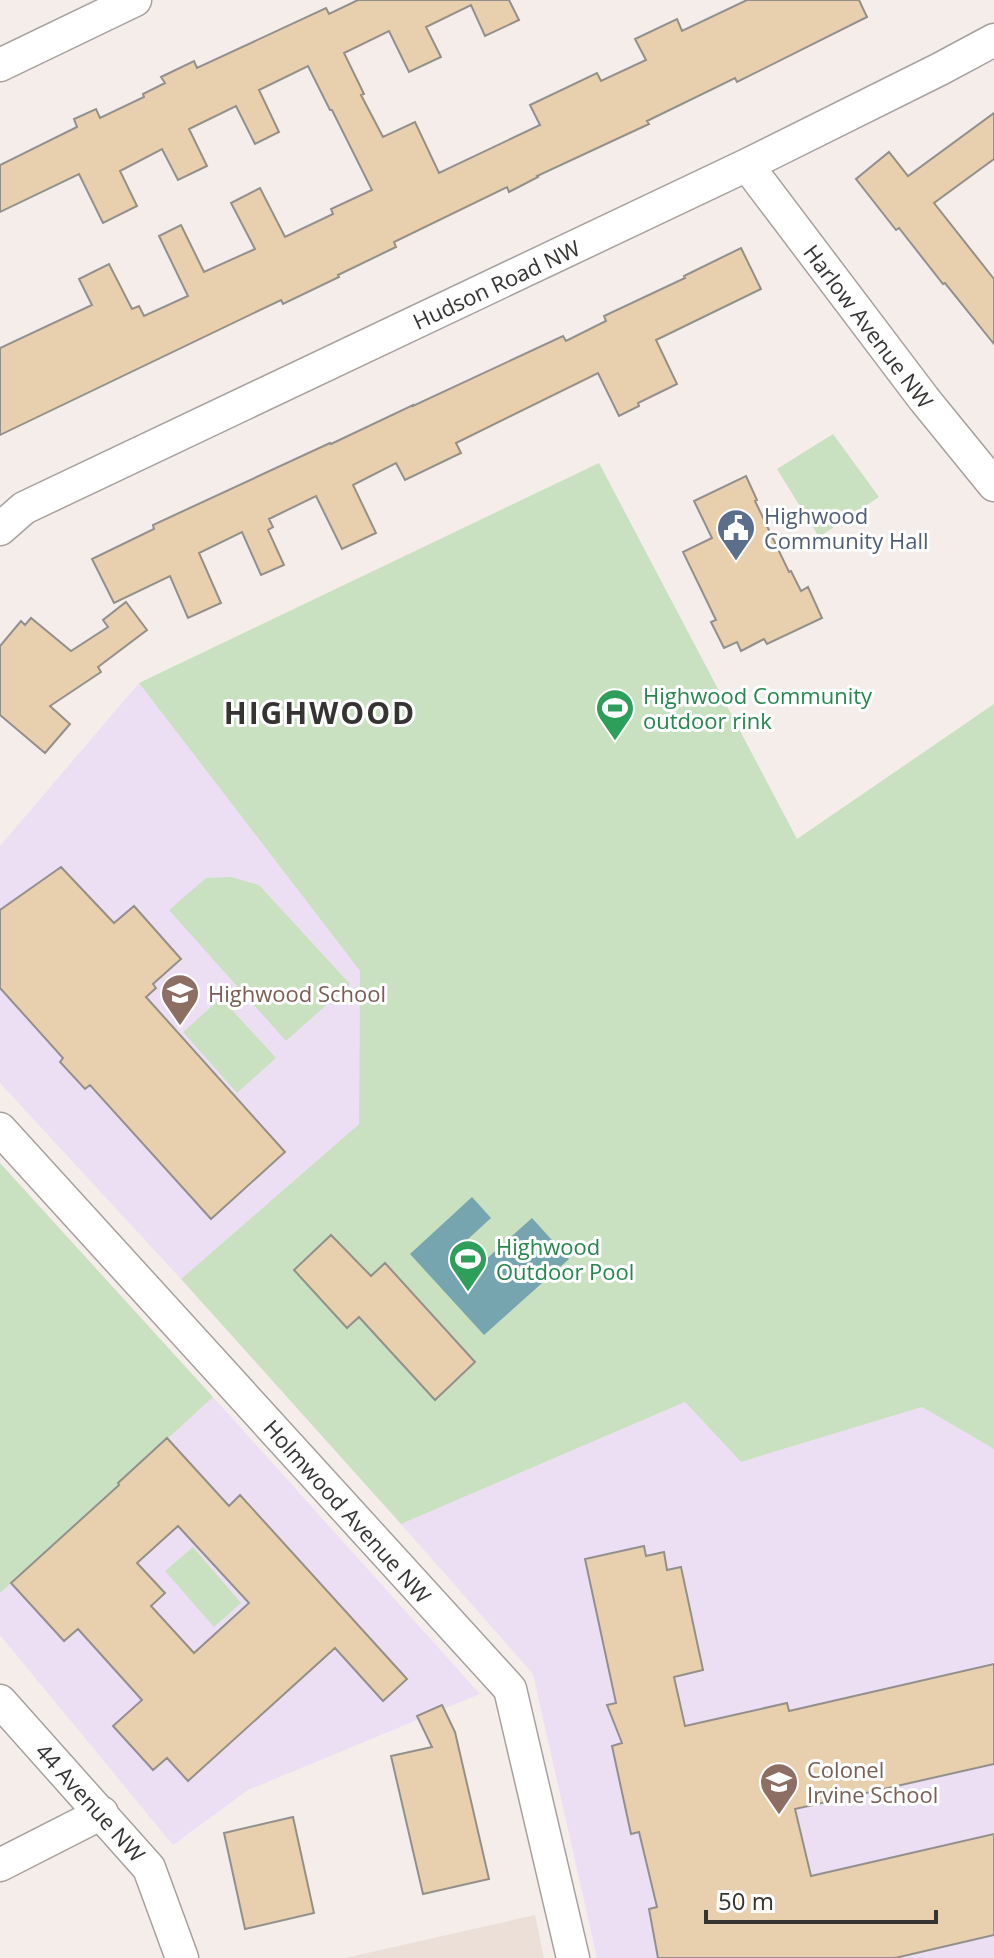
<svg xmlns="http://www.w3.org/2000/svg" width="994" height="1958" font-family="'Open Sans',sans-serif">
<style>
.built{fill:#ecdfd8}
.education{fill:#eddff3}
.green{fill:#c9e1c1}
.water{fill:#76a4af}
.building{fill:#e8cfae;stroke:#93908b;stroke-width:2;fill-rule:evenodd}
.lines{fill:none;stroke-linecap:round;stroke-linejoin:round}
.minor-casing{stroke:#a7a19e;stroke-width:35}
.minor{stroke:#fff;stroke-width:32}
.labels{text-anchor:middle;dominant-baseline:central;stroke-width:6;stroke-linejoin:round;paint-order:stroke}
.street-label{font-size:22px;fill:#363432;stroke:#fff}
.service-label{font-size:22px;fill:#4e5e75;stroke:#fff;text-anchor:start}
.leisure-label{font-size:22px;fill:#27864d;stroke:#fff;text-anchor:start}
.education-label{font-size:22px;fill:#785e54;stroke:#fff;text-anchor:start}
.district-label{font-size:30px;font-weight:bold;letter-spacing:2px;fill:#363432;stroke:#fff}
</style>
<rect width="100%" height="100%" fill="#f4edea"/>
<path class="built" d="M 535,1915 L 544,1958 L 345,1958 Z"/>
<path class="education" d="M 139,683 L 360,971 L 359,1124 L 181,1279 L 0,1083 L 0,846 Z
M 213,1397 L 480,1694 L 248,1790 L 173,1845 L 0,1635 L 0,1593 Z
M 685,1402 L 741,1462 L 922,1407 L 994,1449 L 994,1958 L 597,1958 L 533,1674 L 401,1524 Z"/>
<path class="green" d="M 833,434 L 879,497 L 819,537 L 777,469 Z
M 599,463 L 797,839 L 994,704 L 994,1449 L 922,1407 L 741,1462 L 685,1402 L 401,1524 L 181,1279 L 359,1124 L 360,971 L 139,683 Z
M 231,877 L 259,885 L 350,984 L 286,1041 L 169,910 L 206,878 Z
M 221,998 L 276,1058 L 237,1093 L 183,1032 Z
M 0,1163 L 213,1397 L 0,1593 Z
M 193,1547 L 241,1603 L 214,1627 L 165,1571 Z"/>
<path class="water" d="M 472,1197 L 491,1218 L 455,1251 L 473,1271 L 532,1218 L 569,1259 L 484,1335 L 410,1254 Z"/>
<path class="building" d="M 358,0 L 509,0 L 519,20 L 485,36 L 471,5 L 426,27 L 441,57 L 409,72 L 389,31 L 344,53 L 364,94 L 361,95 L 383,137 L 415,122 L 439,173 L 540,125 L 530,105 L 597,73 L 601,81 L 646,60 L 635,39 L 677,19 L 682,31 L 747,0 L 859,0 L 867,17 L 737,82 L 735,78 L 647,121 L 649,124 L 537,176 L 538,177 L 509,192 L 507,187 L 394,242 L 396,247 L 338,275 L 339,277 L 283,304 L 281,300 L 0,435 L 0,348 L 92,305 L 79,279 L 109,264 L 132,309 L 139,306 L 144,316 L 188,296 L 159,236 L 181,225 L 204,272 L 255,249 L 231,203 L 260,188 L 285,237 L 333,214 L 331,209 L 372,190 L 332,110 L 330,110 L 308,66 L 259,90 L 279,132 L 255,144 L 236,106 L 189,129 L 207,166 L 178,180 L 162,149 L 120,171 L 137,206 L 103,223 L 79,174 L 0,212 L 0,165 L 77,127 L 74,119 L 96,109 L 100,118 L 144,97 L 143,94 L 165,83 L 161,77 L 194,61 L 197,68 L 326,8 L 329,14 Z
M 994,113 L 994,159 L 934,203 L 994,279 L 994,344 L 945,283 L 943,284 L 899,228 L 896,230 L 856,179 L 889,152 L 908,176 Z
M 741,248 L 761,289 L 656,340 L 677,384 L 638,403 L 639,406 L 619,416 L 598,373 L 456,443 L 461,453 L 405,480 L 396,463 L 353,485 L 376,533 L 342,549 L 316,496 L 269,519 L 273,527 L 268,530 L 284,565 L 261,575 L 242,532 L 199,553 L 221,603 L 188,618 L 170,576 L 114,603 L 92,559 L 154,529 L 153,525 L 330,443 L 331,444 L 413,405 L 413,406 L 563,336 L 566,341 L 606,321 L 604,316 L 685,278 L 684,276 Z
M 746,476 L 757,500 L 755,501 L 789,572 L 791,571 L 801,591 L 808,587 L 822,618 L 767,644 L 764,639 L 741,651 L 737,642 L 724,648 L 711,622 L 716,620 L 683,552 L 712,538 L 694,501 Z
M 126,602 L 147,630 L 98,667 L 101,672 L 50,706 L 70,724 L 45,753 L 0,715 L 0,646 L 21,621 L 25,625 L 31,618 L 71,651 L 108,627 L 103,620 Z
M 61,867 L 114,923 L 134,906 L 181,959 L 153,984 L 156,988 L 146,997 L 285,1152 L 211,1219 L 90,1085 L 85,1089 L 60,1062 L 63,1058 L 0,988 L 0,910 Z
M 331,1235 L 371,1276 L 385,1263 L 475,1362 L 435,1400 L 359,1317 L 347,1328 L 294,1270 Z
M 167,1438 L 229,1506 L 240,1495 L 407,1679 L 383,1701 L 335,1648 L 188,1781 L 167,1758 L 153,1770 L 113,1726 L 142,1700 L 78,1629 L 64,1641 L 11,1583 L 119,1485 L 118,1483 ZM 178,1526 L 249,1603 L 194,1653 L 151,1606 L 165,1593 L 137,1563 Z
M 644,1546 L 646,1556 L 664,1552 L 667,1570 L 681,1567 L 703,1670 L 674,1677 L 685,1726 L 787,1703 L 789,1711 L 994,1664 L 994,1764 L 795,1809 L 811,1876 L 994,1834 L 994,1935 L 895,1958 L 658,1958 L 649,1909 L 657,1907 L 639,1832 L 631,1834 L 612,1746 L 622,1743 L 607,1705 L 616,1703 L 585,1559 Z
M 442,1705 L 455,1732 L 489,1879 L 423,1894 L 391,1756 L 432,1747 L 417,1716 Z
M 293,1817 L 314,1913 L 245,1929 L 224,1833 Z"/>
<g class="lines">
<g class="minor-casing">
<path id="minor" d="M 0,65 L 135,0
M 747,165 L 924,399 L 994,485
M 0,529 L 24,508 L 747,165 L 940,69 L 994,40
M 0,1129 L 510,1689 L 573,1958
M 0,1701 L 149,1868 L 182,1958
M 0,1865 L 102,1813"/>
</g>
<use href="#minor" class="minor"/>
</g>
<defs>
<g id="civic-pin" transform="scale(2)"><path d="M0 17L-7.5 6A9.5 9.5 0 1 1 7.5 6Z" fill="#5c6f8a" stroke="#fff"/><path d="M-.6-6.5H3V-4.5H.6V-3L4-1V1h2V6H-6V1h2V-1L-.6-3ZM-1.2 2.5V6h2.4V2.5Z" fill="#fff"/></g>
<g id="stadium-pin" transform="scale(2)"><path d="M0 17L-7.5 6A9.5 9.5 0 1 1 7.5 6Z" fill="#2e9e5b" stroke="#fff"/><path d="M0-5a6.5 5 0 1 0 0 10a6.5 5 0 1 0 0-10ZM-3.5-1.8h7v3.6h-7Z" fill="#fff"/></g>
<g id="school-pin" transform="scale(2)"><path d="M0 17L-7.5 6A9.5 9.5 0 1 1 7.5 6Z" fill="#8d6e63" stroke="#fff"/><path d="M0-5L7-2L0 1L-7-2ZM-4 1L0 2.5L4 1V4Q0 6-4 4Z" fill="#fff"/></g>
</defs>
<g fill-rule="evenodd">
<use href="#civic-pin" x="736" y="528"/>
<use href="#stadium-pin" x="615" y="708"/>
<use href="#school-pin" x="180" y="993"/>
<use href="#stadium-pin" x="468" y="1259"/>
<use href="#school-pin" x="779" y="1782"/>
</g>
<g class="labels">
<g class="street-label">
<text transform="translate(496 284) rotate(-25)">Hudson Road NW</text>
<text transform="translate(869 326) rotate(53)">Harlow Avenue NW</text>
<text transform="translate(348 1511) rotate(48)">Holmwood Avenue NW</text>
<text transform="translate(91 1802) rotate(48)">44 Avenue NW</text>
</g>
<g class="service-label">
<text x="764" y="515">Highwood<tspan x="764" dy="25">Community Hall</tspan></text>
</g>
<g class="leisure-label">
<text x="643" y="695">Highwood Community<tspan x="643" dy="25">outdoor rink</tspan></text>
<text x="496" y="1246">Highwood<tspan x="496" dy="25">Outdoor Pool</tspan></text>
</g>
<g class="education-label">
<text x="208" y="993">Highwood School</text>
<text x="807" y="1769">Colonel<tspan x="807" dy="25">Irvine School</tspan></text>
</g>
<g class="district-label">
<text x="320" y="712">HIGHWOOD</text>
</g>
</g>
<path d="M706 1910v12h230v-12" fill="none" stroke="#363432" stroke-width="4"/>
<text x="718" y="1910" font-size="24" fill="#363432" stroke="#ffffff" stroke-width="6" paint-order="stroke">50 m</text>
</svg>
